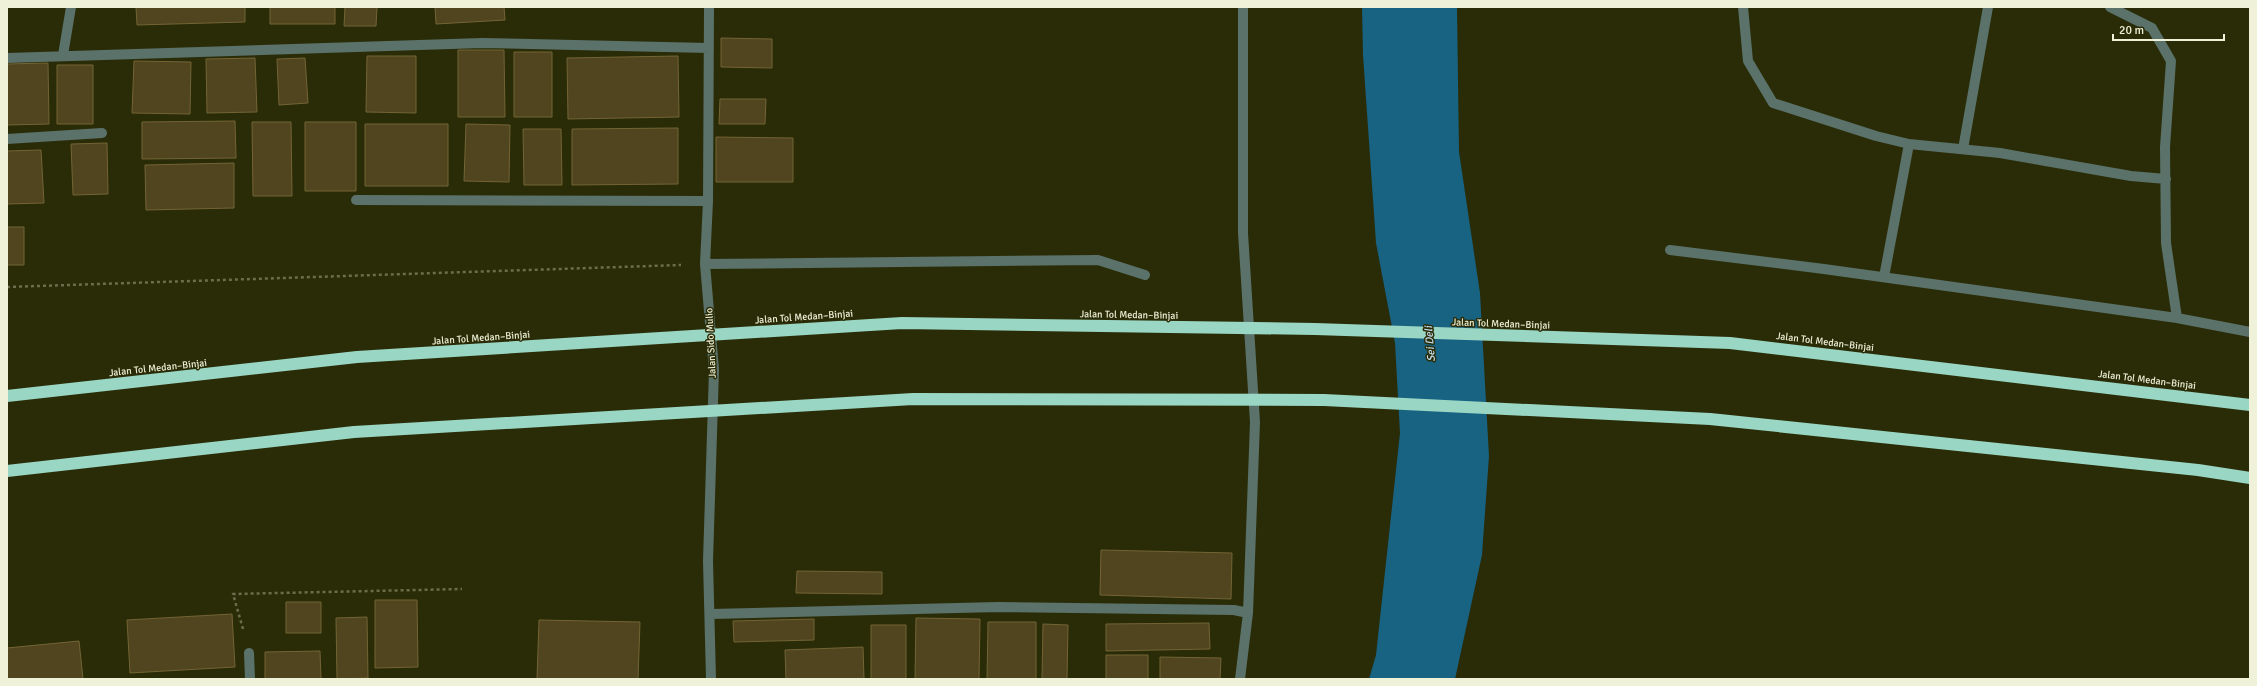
<svg xmlns="http://www.w3.org/2000/svg" width="2257" height="686" font-family="Signika,sans-serif">
<style>
.water{fill:#186282}
.building{fill:#51451f;stroke:#736435}
.lines{fill:none;stroke-linecap:round;stroke-linejoin:round}
.path{stroke:#6b6d4c;stroke-width:2.5;stroke-dasharray:3 3;stroke-linecap:butt}
.lane{stroke:#5a726a;stroke-width:10}
.street{stroke:#5a726a;stroke-width:10}
.highway-bridge{stroke:#99d6c3;stroke-width:12}
.labels{text-anchor:middle;dominant-baseline:central;stroke-width:3;stroke-linejoin:round;paint-order:stroke}
.street-label{font-size:10px;fill:#eff1d8;stroke:#2a2c07}
.water-label{font-size:11px;font-style:italic;fill:#c5e0ef;stroke:#2a2c07}
</style>
<rect width="100%" height="100%" fill="#2a2c07"/>
<path class="water" d="M 1362,7 L 1457,7 L 1459,152 L 1480,293 L 1489,456 L 1482,555 L 1455,679 L 1369,679 L 1376,655 L 1400,433 L 1395,343 L 1376,243 L 1363,55 Z"/>
<path class="building" d="M 136,7 L 245,7 L 245,22 L 137,25 Z
M 270,7 L 335,7 L 335,24 L 270,24 Z
M 345,7 L 377,7 L 376,26 L 344,26 Z
M 435,7 L 504,7 L 505,20 L 436,24 Z
M 721,38 L 772,39 L 772,68 L 721,67 Z
M 458,50 L 504,50 L 505,117 L 458,117 Z
M 514,52 L 552,52 L 552,117 L 514,117 Z
M 367,56 L 416,56 L 416,113 L 366,112 Z
M 678,56 L 679,117 L 568,119 L 567,58 Z
M 255,58 L 257,112 L 207,113 L 206,59 Z
M 305,58 L 308,103 L 279,105 L 277,59 Z
M 134,61 L 191,62 L 190,114 L 132,113 Z
M 48,63 L 49,124 L 7,125 L 7,64 Z
M 57,65 L 93,65 L 93,124 L 57,124 Z
M 720,99 L 766,99 L 765,124 L 719,124 Z
M 235,121 L 236,158 L 142,159 L 142,122 Z
M 252,122 L 291,122 L 292,196 L 253,196 Z
M 305,122 L 356,122 L 356,191 L 305,191 Z
M 365,124 L 448,124 L 448,186 L 365,186 Z
M 466,124 L 510,125 L 509,182 L 464,181 Z
M 678,128 L 678,184 L 572,185 L 572,129 Z
M 523,129 L 561,129 L 562,185 L 524,185 Z
M 716,137 L 793,138 L 793,182 L 716,182 Z
M 107,143 L 108,194 L 73,195 L 71,144 Z
M 41,150 L 44,203 L 7,204 L 7,151 Z
M 234,163 L 234,208 L 146,210 L 145,165 Z
M 7,227 L 24,227 L 24,265 L 7,265 Z
M 1101,550 L 1232,553 L 1231,599 L 1100,595 Z
M 797,571 L 882,572 L 882,594 L 796,593 Z
M 375,600 L 417,600 L 418,667 L 375,668 Z
M 286,602 L 321,602 L 321,633 L 286,633 Z
M 232,614 L 235,667 L 130,673 L 127,620 Z
M 367,617 L 368,678 L 337,679 L 336,618 Z
M 916,618 L 980,619 L 979,679 L 915,679 Z
M 814,619 L 814,640 L 734,642 L 733,621 Z
M 539,620 L 640,622 L 638,679 L 537,679 Z
M 988,622 L 1036,622 L 1036,679 L 987,679 Z
M 1209,623 L 1210,649 L 1106,651 L 1106,624 Z
M 1043,624 L 1068,625 L 1067,679 L 1042,679 Z
M 871,625 L 906,625 L 906,679 L 871,679 Z
M 79,641 L 83,679 L 7,679 L 7,648 Z
M 863,647 L 864,679 L 786,679 L 785,650 Z
M 320,651 L 321,679 L 265,679 L 265,652 Z
M 1106,655 L 1148,655 L 1148,679 L 1106,679 Z
M 1160,657 L 1221,658 L 1220,679 L 1160,679 Z"/>
<g class="lines">
<path class="path" d="M 7,287 L 681,265
M 243,629 L 233,594 L 462,589"/>
<path class="lane" d="M 1743,7 L 1748,61 L 1773,103 L 1876,136 L 1909,144 L 2000,153 L 2131,176 L 2166,179
M 2110,7 L 2152,28 L 2171,61 L 2165,147 L 2166,243 L 2177,318
M 1963,149 L 1988,7
M 1670,250 L 1824,269 L 2177,318 L 2250,332
M 1884,277 L 1909,144"/>
<path class="street" d="M 709,7 L 708,201 L 705,264 L 714,370 L 708,561 L 711,679
M 63,55 L 71,7
M 7,58 L 482,43 L 709,48
M 7,139 L 102,133
M 356,200 L 708,201
M 705,264 L 1098,260 L 1145,275
M 711,614 L 998,607 L 1234,610 L 1248,613
M 249,653 L 250,679
M 1240,679 L 1248,613 L 1255,422 L 1243,233 L 1243,7"/>
<path class="highway-bridge" d="M 7,396 L 357,357 L 902,323 L 1315,329 L 1730,343 L 2250,405
M 7,471 L 354,432 L 913,399 L 1324,400 L 1710,419 L 2198,470 L 2250,478"/>
</g>
<g class="labels">
<g class="street-label">
<text transform="translate(1129 315) rotate(1)">Jalan Tol Medan–Binjai</text>
<text transform="translate(804 317) rotate(-4)">Jalan Tol Medan–Binjai</text>
<text transform="translate(1501 324) rotate(2)">Jalan Tol Medan–Binjai</text>
<text transform="translate(481 338) rotate(-4)">Jalan Tol Medan–Binjai</text>
<text transform="translate(1825 342) rotate(7)">Jalan Tol Medan–Binjai</text>
<text transform="translate(711 343) rotate(-93)">Jalan Sido Mulio</text>
<text transform="translate(158 368) rotate(-6)">Jalan Tol Medan–Binjai</text>
<text transform="translate(2147 380) rotate(7)">Jalan Tol Medan–Binjai</text>
</g>
<g class="water-label">
<text transform="translate(1430 344) rotate(-95)">Sei Deli</text>
</g>
</g>
<rect width="2257" height="686" fill="none" stroke="#eff1d8" stroke-width="16"/>
<path d="M2113 34v6h111v-6" fill="none" stroke="#eff1d8" stroke-width="2"/>
<text x="2119" y="34" font-size="12" fill="#eff1d8" stroke="#2a2c07" stroke-width="3" paint-order="stroke">20 m</text>
</svg>
